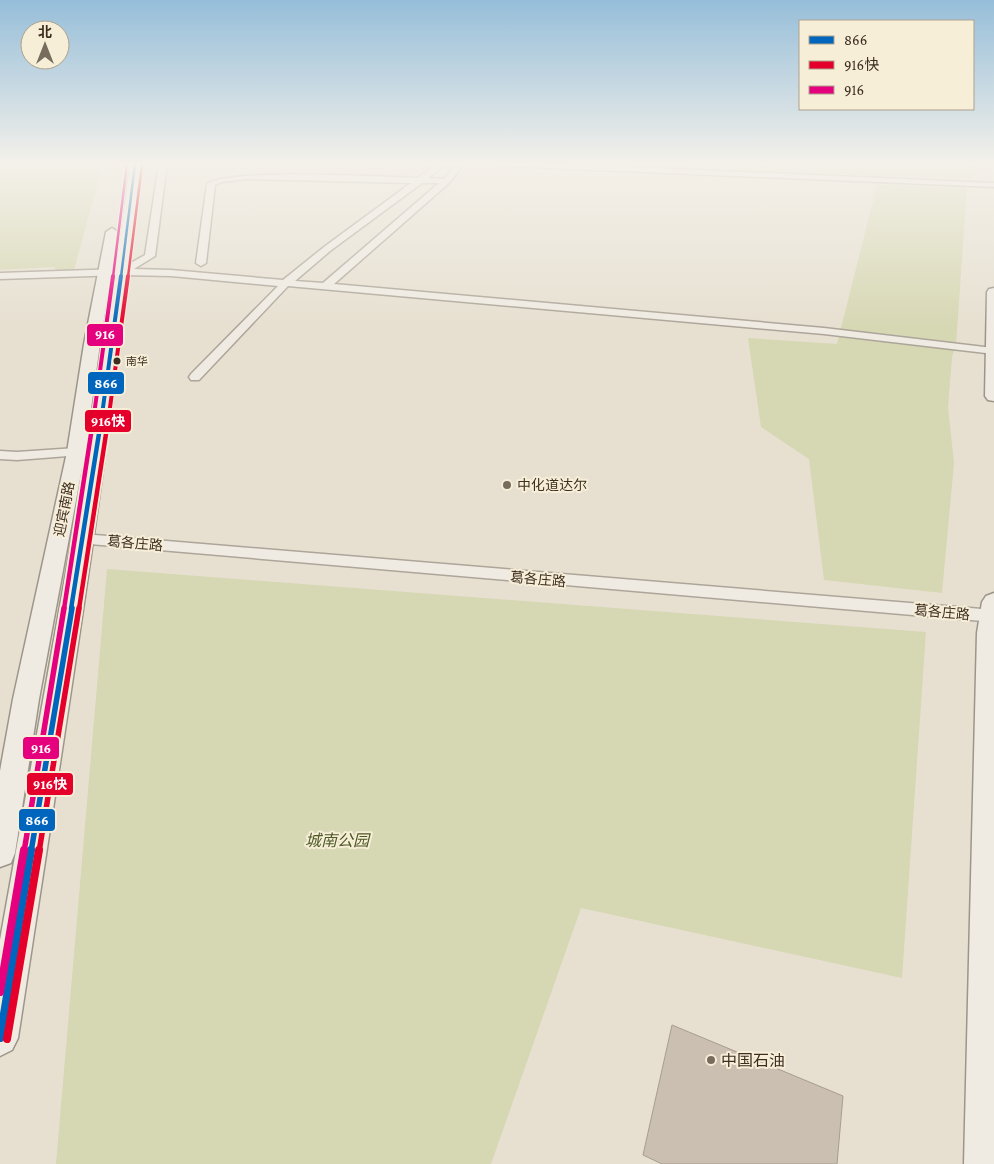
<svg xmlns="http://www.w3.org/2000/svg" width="994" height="1164" font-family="'Crimson Pro','Noto Sans SC',serif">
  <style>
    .green { fill: #d6d7b3 }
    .building { fill: #cbbfb2; stroke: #a89c90 }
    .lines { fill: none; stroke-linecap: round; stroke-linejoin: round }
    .street-casing { stroke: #ada599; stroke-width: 3 }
    .secondary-casing { stroke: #9c958a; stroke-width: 3 }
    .street { fill: #efebe3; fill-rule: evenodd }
    .secondary { fill: #efebe3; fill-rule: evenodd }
    .bus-1-far4-casing { stroke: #f7eed8; stroke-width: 4.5 }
    .bus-1-far3-casing { stroke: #f7eed8; stroke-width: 6 }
    .bus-1-far2-casing { stroke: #f7eed8; stroke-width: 8 }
    .bus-1-far1-casing { stroke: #f7eed8; stroke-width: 9 }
    .bus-1-casing { stroke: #f7eed8; stroke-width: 11 }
    .bus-2-far4-casing { stroke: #f7eed8; stroke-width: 4.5 }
    .bus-2-far3-casing { stroke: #f7eed8; stroke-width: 6 }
    .bus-2-far2-casing { stroke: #f7eed8; stroke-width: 8 }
    .bus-2-far1-casing { stroke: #f7eed8; stroke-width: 9 }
    .bus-2-casing { stroke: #f7eed8; stroke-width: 11 }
    .bus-3-far4-casing { stroke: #f7eed8; stroke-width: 4.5 }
    .bus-3-far3-casing { stroke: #f7eed8; stroke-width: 6 }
    .bus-3-far2-casing { stroke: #f7eed8; stroke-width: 8 }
    .bus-3-far1-casing { stroke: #f7eed8; stroke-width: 9 }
    .bus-3-casing { stroke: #f7eed8; stroke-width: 11 }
    .bus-1-far4 { stroke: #0065bd; stroke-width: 2.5 }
    .bus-1-far3 { stroke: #0065bd; stroke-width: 4 }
    .bus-1-far2 { stroke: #0065bd; stroke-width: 4.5 }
    .bus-1-far1 { stroke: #0065bd; stroke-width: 5.5 }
    .bus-1 { stroke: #0065bd; stroke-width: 8 }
    .bus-2-far4 { stroke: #e4002b; stroke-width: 2.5 }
    .bus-2-far3 { stroke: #e4002b; stroke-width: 4 }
    .bus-2-far2 { stroke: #e4002b; stroke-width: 4.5 }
    .bus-2-far1 { stroke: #e4002b; stroke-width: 5.5 }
    .bus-2 { stroke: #e4002b; stroke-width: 8 }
    .bus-3-far4 { stroke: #e5007d; stroke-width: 2.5 }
    .bus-3-far3 { stroke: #e5007d; stroke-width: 4 }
    .bus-3-far2 { stroke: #e5007d; stroke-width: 4.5 }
    .bus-3-far1 { stroke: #e5007d; stroke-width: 5.5 }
    .bus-3 { stroke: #e5007d; stroke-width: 8 }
    .bus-dot { fill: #3d2e20; stroke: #f7eed8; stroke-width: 2 }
    .poi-dot { fill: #786c5e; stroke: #f7eed8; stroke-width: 2 }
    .labels { text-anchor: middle; stroke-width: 4; stroke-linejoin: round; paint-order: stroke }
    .far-bus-label { font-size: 11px; fill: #3d2e20; stroke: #f7eed8; text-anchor: start }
    .poi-label { font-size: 14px; fill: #3d2e20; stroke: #f7eed8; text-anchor: start }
    .street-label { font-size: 14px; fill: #3d2e20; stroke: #f7eed8 }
    .near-park-label { font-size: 16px; font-style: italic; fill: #4d5a26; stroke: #f7eed8 }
    .near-poi-label { font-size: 16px; fill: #3d2e20; stroke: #f7eed8; text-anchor: start }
    .line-badge { stroke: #f7eed8; stroke-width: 2 }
    .badge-label { font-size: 14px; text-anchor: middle; font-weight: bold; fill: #fff }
  </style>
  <rect width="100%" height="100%" fill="#e7e0d1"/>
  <!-- green -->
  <path class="green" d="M0,164h103l-29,106 -17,1 -3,-4 -54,3z
    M575,164h400l-3,15z
    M877,185l90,3 -11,157 -4,12 -4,50 6,56 -12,130 -118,-13 -15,-121 -48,-32 -13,-89 89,6z
    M107,569l819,63 -24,346 -321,-70 -90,256h-435z"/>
  <!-- building -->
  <path class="building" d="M672,1025l171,71 -6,68h-175l-19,-9z"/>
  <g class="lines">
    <!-- street casing -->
    <g class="street-casing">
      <path id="street" d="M159,164h8l-12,92 -21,13 37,1 112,10 41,-33 87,-64 -164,-4 -25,3 -7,3 -9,78 -5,3 -5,-3 11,-79c19,-16 177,-7 211,-6l19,-14h9l-18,14 16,1 12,-15h8l-15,19 -115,101 490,44 169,20 1,6 -170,-20 -536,-48 -89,94h-8l-2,-3 2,-3 87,-88 -107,-10 -49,-1 -122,4v-6l120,-4 25,-14zM422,183h17l-116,100 -28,-2 35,-30z
        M497,164h62l435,19v4l-493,-21z
        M76,448l7,4 -2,3 -64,5 -17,-1v-8l17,1z
        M83,534l911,76v12l-916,-79 -3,-4 3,-4z"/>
    </g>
    <!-- secondary casing -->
    <g class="secondary-casing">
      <path id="secondary" d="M130,164h10c-30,293 -78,583 -122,874l-6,12 -12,6v-116l72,-401 44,-273z
        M112,228l6,4 -18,112 -15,108 -46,247 -24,154 -4,10 -11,4v-96l13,-72 54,-247 17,-108 22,-112z
        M994,288v113l-6,-1 -3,-4 2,-104 2,-3z
        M994,593v571h-30l13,-531 5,-31 4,-6z"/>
    </g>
    <!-- street -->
    <use href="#street" class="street"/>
    <!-- secondary -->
    <use href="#secondary" class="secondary"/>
    <!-- bus-1-far4 casing -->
    <g class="bus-1-far4-casing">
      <path id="bus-1-far4" d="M121,277l14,-113"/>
    </g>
    <!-- bus-1-far3 casing -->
    <g class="bus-1-far3-casing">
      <path id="bus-1-far3" d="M101,422l20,-146"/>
    </g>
    <!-- bus-1-far2 casing -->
    <g class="bus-1-far2-casing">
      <path id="bus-1-far2" d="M71,609l30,-188"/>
    </g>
    <!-- bus-1-far1 casing -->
    <g class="bus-1-far1-casing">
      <path id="bus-1-far1" d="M31,852l41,-244"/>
    </g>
    <!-- bus-1 casing -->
    <g class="bus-1-casing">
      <path id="bus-1" d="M0,1038l31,-188"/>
    </g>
    <!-- bus-2-far4 casing -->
    <g class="bus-2-far4-casing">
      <path id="bus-2-far4" d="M128,277l14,-112"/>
    </g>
    <!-- bus-2-far3 casing -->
    <g class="bus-2-far3-casing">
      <path id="bus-2-far3" d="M108,422l20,-146"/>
    </g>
    <!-- bus-2-far2 casing -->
    <g class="bus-2-far2-casing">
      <path id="bus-2-far2" d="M79,609l29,-188"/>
    </g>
    <!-- bus-2-far1 casing -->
    <g class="bus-2-far1-casing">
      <path id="bus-2-far1" d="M39,852l40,-244"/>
    </g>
    <!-- bus-2 casing -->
    <g class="bus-2-casing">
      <path id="bus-2" d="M7,1039l32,-189"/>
    </g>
    <!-- bus-3-far4 casing -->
    <g class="bus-3-far4-casing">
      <path id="bus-3-far4" d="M113,277l14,-113"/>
    </g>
    <!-- bus-3-far3 casing -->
    <g class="bus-3-far3-casing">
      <path id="bus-3-far3" d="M93,422l20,-146"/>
    </g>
    <!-- bus-3-far2 casing -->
    <g class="bus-3-far2-casing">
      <path id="bus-3-far2" d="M64,609l29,-188"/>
    </g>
    <!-- bus-3-far1 casing -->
    <g class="bus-3-far1-casing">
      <path id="bus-3-far1" d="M24,852l40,-244"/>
    </g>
    <!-- bus-3 casing -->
    <g class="bus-3-casing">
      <path id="bus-3" d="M0,992l24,-142"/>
    </g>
    <!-- bus-1-far4 -->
    <use href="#bus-1-far4" class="bus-1-far4"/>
    <!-- bus-1-far3 -->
    <use href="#bus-1-far3" class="bus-1-far3"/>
    <!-- bus-1-far2 -->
    <use href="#bus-1-far2" class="bus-1-far2"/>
    <!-- bus-1-far1 -->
    <use href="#bus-1-far1" class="bus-1-far1"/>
    <!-- bus-1 -->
    <use href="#bus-1" class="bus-1"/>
    <!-- bus-2-far4 -->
    <use href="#bus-2-far4" class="bus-2-far4"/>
    <!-- bus-2-far3 -->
    <use href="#bus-2-far3" class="bus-2-far3"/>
    <!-- bus-2-far2 -->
    <use href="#bus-2-far2" class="bus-2-far2"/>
    <!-- bus-2-far1 -->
    <use href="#bus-2-far1" class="bus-2-far1"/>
    <!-- bus-2 -->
    <use href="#bus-2" class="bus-2"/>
    <!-- bus-3-far4 -->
    <use href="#bus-3-far4" class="bus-3-far4"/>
    <!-- bus-3-far3 -->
    <use href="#bus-3-far3" class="bus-3-far3"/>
    <!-- bus-3-far2 -->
    <use href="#bus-3-far2" class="bus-3-far2"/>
    <!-- bus-3-far1 -->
    <use href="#bus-3-far1" class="bus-3-far1"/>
    <!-- bus-3 -->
    <use href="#bus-3" class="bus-3"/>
  </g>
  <!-- sky -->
  <linearGradient id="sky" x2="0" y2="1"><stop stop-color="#96bed9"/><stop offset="0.5" stop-color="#f4f1ea"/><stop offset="1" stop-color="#f4f1ea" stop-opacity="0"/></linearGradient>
  <rect width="994" height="327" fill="url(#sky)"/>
  <!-- markers -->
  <circle class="bus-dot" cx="117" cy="361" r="4.5"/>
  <g class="poi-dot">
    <circle cx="507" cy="485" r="5"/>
    <circle cx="711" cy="1060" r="5"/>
  </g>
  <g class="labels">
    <!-- far-bus labels -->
    <g class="far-bus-label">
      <text x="126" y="365">南华</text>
    </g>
    <!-- poi labels -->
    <g class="poi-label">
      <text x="517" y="490">中化道达尔</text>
    </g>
    <!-- street labels -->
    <g class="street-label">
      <text transform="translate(64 509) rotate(-79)" y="5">迎宾南路</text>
      <text transform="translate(135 543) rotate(5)" y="5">葛各庄路</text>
      <text transform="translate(538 579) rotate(5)" y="5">葛各庄路</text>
      <text transform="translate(942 612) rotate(5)" y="5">葛各庄路</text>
    </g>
    <!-- near-park labels -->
    <g class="near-park-label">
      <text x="337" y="846">城南公园</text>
    </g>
    <!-- near-poi labels -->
    <g class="near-poi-label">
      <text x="721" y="1066">中国石油</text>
    </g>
  </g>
  <g class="line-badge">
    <rect x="86" y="323" width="38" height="24" rx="5" fill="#e5007d"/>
    <rect x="87" y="371" width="38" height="24" rx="5" fill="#0065bd"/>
    <rect x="84" y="409" width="48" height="24" rx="5" fill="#e4002b"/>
    <rect x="22" y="736" width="38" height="24" rx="5" fill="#e5007d"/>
    <rect x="26" y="772" width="48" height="24" rx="5" fill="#e4002b"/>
    <rect x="18" y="808" width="38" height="24" rx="5" fill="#0065bd"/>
  </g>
  <g class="badge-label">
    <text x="105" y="339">916</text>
    <text x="106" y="388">866</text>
    <text x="108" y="426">916快</text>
    <text x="41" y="753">916</text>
    <text x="50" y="789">916快</text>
    <text x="37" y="825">866</text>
  </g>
  <!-- legend -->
  <rect x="799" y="20" width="175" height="90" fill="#f7eed8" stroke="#ada18e"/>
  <rect x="809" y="36" width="25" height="8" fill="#0065bd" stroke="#ada18e"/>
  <text x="844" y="45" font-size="15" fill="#3d2e20">866</text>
  <rect x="809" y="61" width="25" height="8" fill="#e4002b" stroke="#ada18e"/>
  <text x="844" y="70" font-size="15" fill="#3d2e20">916快</text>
  <rect x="809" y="86" width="25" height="8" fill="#e5007d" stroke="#ada18e"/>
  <text x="844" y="95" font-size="15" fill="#3d2e20">916</text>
  <!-- north arrow -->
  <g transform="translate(45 45)"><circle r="24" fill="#f7eed8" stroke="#ada18e"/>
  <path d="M0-4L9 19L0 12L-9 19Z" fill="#786c5e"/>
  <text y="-8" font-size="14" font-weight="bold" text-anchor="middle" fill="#3d2e20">北</text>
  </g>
</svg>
